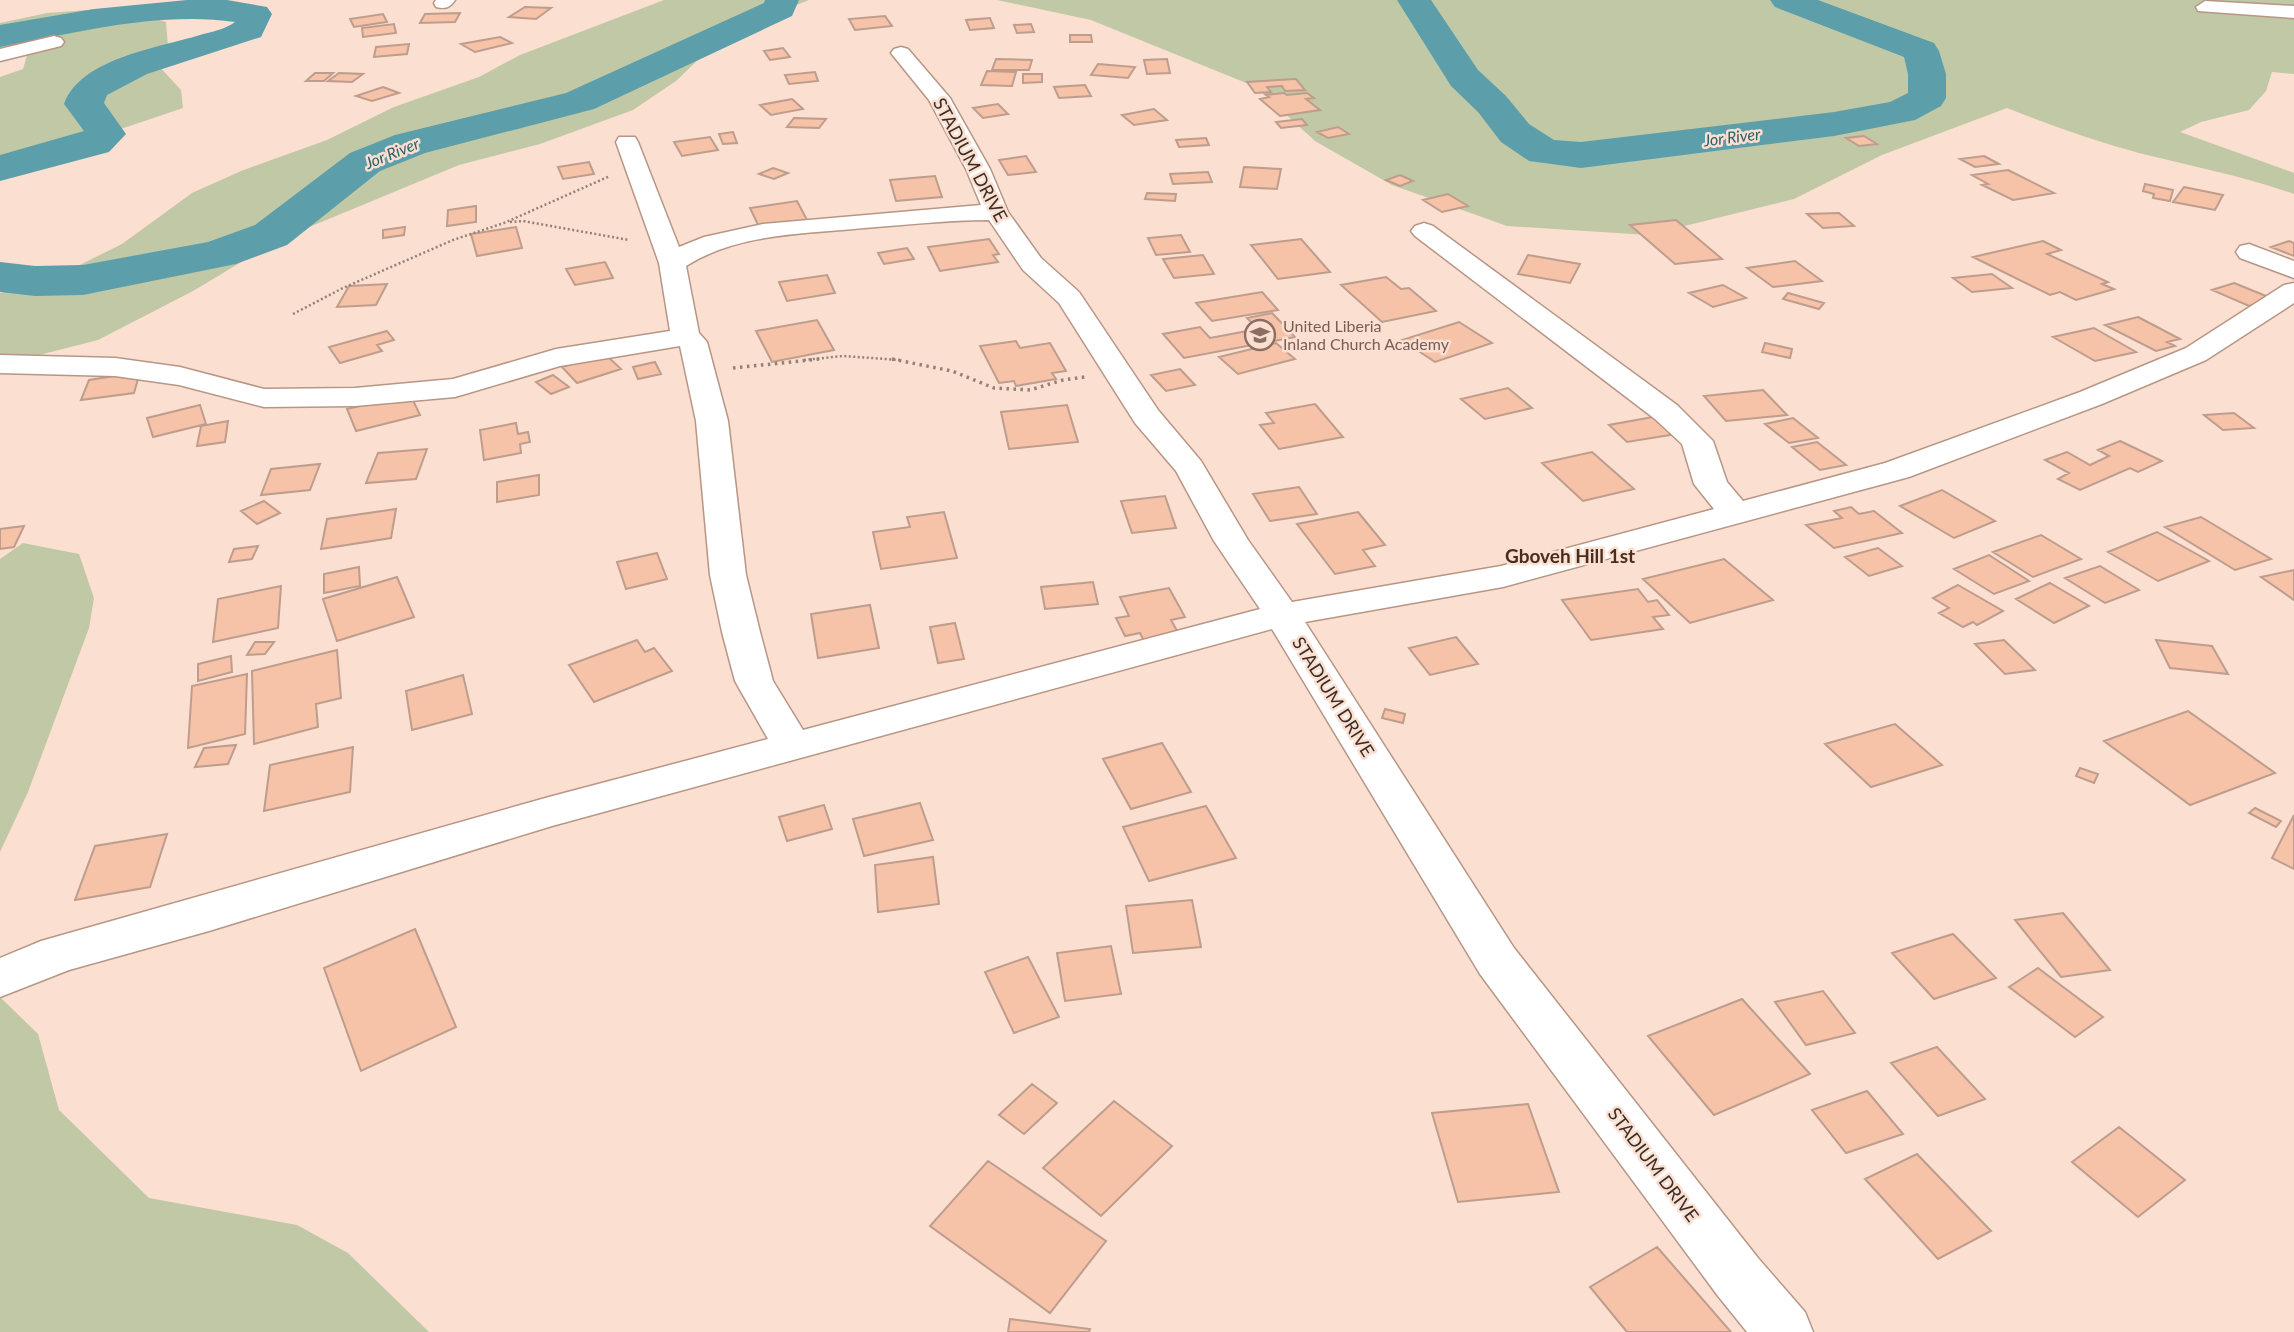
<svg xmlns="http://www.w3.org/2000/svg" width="2294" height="1332" font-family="Lato,sans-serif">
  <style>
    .green { fill: #c1c8a6 }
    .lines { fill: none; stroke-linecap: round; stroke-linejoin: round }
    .river { fill: #5c9faa; fill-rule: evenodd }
    .building { fill: #f6c2a8; stroke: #be9d8d; stroke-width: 2 }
    .minor-casing { stroke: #b79686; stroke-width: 3 }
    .path-far1 { stroke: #948076; stroke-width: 2.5; stroke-dasharray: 2 2.5; stroke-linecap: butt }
    .path { stroke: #948076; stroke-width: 3.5; stroke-dasharray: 2.5 4.5; stroke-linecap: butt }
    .minor { fill: #fff; fill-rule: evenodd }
    .labels { text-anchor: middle; stroke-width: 5; stroke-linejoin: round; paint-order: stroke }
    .far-water-label { font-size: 16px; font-style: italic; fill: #286069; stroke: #fbdfd1 }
    .far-education-label { font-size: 16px; fill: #785e54; stroke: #fbdfd1; text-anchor: start }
    .street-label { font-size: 18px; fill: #392c25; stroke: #fbdfd1 }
    .neighbourhood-label { font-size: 19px; font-weight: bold; fill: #482d1f; stroke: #fbdfd1 }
  </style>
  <rect width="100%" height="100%" fill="#fbdfd1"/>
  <!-- green -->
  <path class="green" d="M664,0h145l-45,18 -62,38 -26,25 -43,29 -93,34 -81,21 -181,75 -85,51 -95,49 -98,25v-72l35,-6 87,-43 70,-51 49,-22 86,-31 67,-33 85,-30 41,-22z
    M997,0h1297v74l-22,-2 -6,19 -17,19 -48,12 -21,10 114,41v21c-51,-18 -103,-28 -155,-41 -45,-12 -89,-28 -132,-45l-125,47 -88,44 -146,36 -141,-9 -115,-41 -77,-44 -59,-54 -165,-67z
    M115,8l51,14 2,24 -12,17 25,27 2,18 -80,27 -96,18 -7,8v-84l23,-8 5,-17 -28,1v-30l47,-10z
    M23,543l56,11 15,44 -5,30 -61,164 -28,60v-293z
    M0,997l38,37 21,76 90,88 148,27 51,28 81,79h-429z"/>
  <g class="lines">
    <!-- river -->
    <path class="river" d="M187,0h40l40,7 5,7 -11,23 -114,37 -40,21 -3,8 22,31 -17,18 -109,29v-26l84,-24 -20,-27c17,-46 94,-56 136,-69 11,-3 26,-6 35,-13 -77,-11 -160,11 -235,25v-22l94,-16z
      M765,0h34l-7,16 -198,93 -169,44 -45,18 -93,74 -51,19 -153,31 -48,1 -35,-4v-30l35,4 48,-1 125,-23 47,-17 95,-72 45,-18 171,-42 198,-90z
      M1397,0h34l47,70 28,26 23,28 25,16 27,2 253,-30 56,-10 18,-9v-19l-4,-17 -129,-50 -5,-7h48l116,43 5,8 7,23v24l-5,8 -26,14 -81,16 -253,32 -52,-7 -28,-19 -23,-30 -27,-26z"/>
  </g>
  <!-- building -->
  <path class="building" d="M525,7l26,1 -15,11 -27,-2z
    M460,13l-5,9 -35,1 5,-9z
    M383,14l4,8 -33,5 -4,-8z
    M885,16l7,10 -37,4 -6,-11z
    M990,18l4,10 -24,2 -4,-10z
    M394,24l2,9 -33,4 -1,-9z
    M1031,24l3,8 -17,1 -3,-8z
    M1070,35h21l1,7h-22z
    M500,37l12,6 -37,9 -14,-8z
    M409,44l-2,10 -33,3 2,-10z
    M783,48l7,9 -20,3 -6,-9z
    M996,59l36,1 -3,10h-37z
    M1167,59l3,14 -23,1 -3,-14z
    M1098,64l37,3 -7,11 -37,-3z
    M987,71l29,1 -4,14 -31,-1z
    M815,72l3,9 -29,3 -4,-9z
    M315,73h18l-9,8h-18z
    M339,73l24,1 -11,8 -24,-1z
    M1023,74h19v8l-19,1z
    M1296,79l9,11 -20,1 -3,-5 -15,1 4,5 -16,1 -8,-11z
    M1085,85l6,11 -32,2 -5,-11z
    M383,87l16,6 -27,8 -16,-5z
    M1284,93l3,2 20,-2 7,5 -8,1 14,11 -40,6 -20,-17 9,-2 -3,-2z
    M792,99l11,10 -32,6 -11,-10z
    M998,104l10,10 -25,4 -10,-10z
    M1154,109l13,11 -33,5 -12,-10z
    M794,118l32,1 -7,9 -32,-1z
    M1302,119l5,6 -26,3 -5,-6z
    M1338,127l11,7 -21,4 -11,-6z
    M733,132l4,11 -14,1 -4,-10z
    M1864,136l13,8 -18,2 -13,-8z
    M710,137l8,13 -36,6 -8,-14z
    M1206,138l3,7 -30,2 -3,-7z
    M1026,156l10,16 -28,3 -9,-15z
    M1984,156l15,8 -24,3 -15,-8z
    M589,162l5,12 -31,5 -5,-12z
    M1244,167l37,2 -4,20 -37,-2z
    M773,168l15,5 -14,6 -15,-5z
    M2008,170l46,23 -41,7 -31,-15 6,-1 -16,-9z
    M1208,172l4,10 -39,2 -3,-10z
    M1400,175l13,6 -13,5 -14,-6z
    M935,176l7,21 -46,4 -6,-21z
    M2145,184l28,6 -3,11 -17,-3 1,-4 -11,-3z
    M2184,187l39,8 -8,15 -42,-8z
    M1147,193l29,1 -1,7 -30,-2z
    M1448,194l20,12 -26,6 -19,-12z
    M797,201l10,19 -48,7 -9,-19z
    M476,206v16l-29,4 1,-16z
    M1839,213l15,13 -31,2 -16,-14z
    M1676,220l46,39 -47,5 -45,-39z
    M405,227l-1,8 -21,3v-8z
    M516,227l6,21 -45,8 -6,-22z
    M1181,235l9,17 -34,3 -8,-17z
    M989,239l10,15 -6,1 5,7 -58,9 -12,-24z
    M1301,239l29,33 -52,7 -27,-34z
    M2043,241l18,9 -14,4 61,28 -6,2 12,5 -38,11 -16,-8 -10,3 -77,-38z
    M2289,241l5,2v13l-23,-9z
    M907,248l7,11 -30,5 -6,-11z
    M1203,255l11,19 -40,4 -11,-19z
    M1528,255l52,9 -10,19 -52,-9z
    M1795,261l27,20 -49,6 -26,-19z
    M605,262l8,16 -38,7 -9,-16z
    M1992,274l20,14 -40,4 -19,-14z
    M827,275l8,18 -48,8 -8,-19z
    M1386,277l15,12 8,-1 27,23 -54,11 -41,-37z
    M2234,283l37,15 -22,8 -37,-16z
    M387,284l-11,21 -39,2 12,-21z
    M1723,285l23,13 -33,9 -24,-14z
    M1262,292l16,18 -66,11 -16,-18z
    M1788,293l36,10 -5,6 -36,-10z
    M1272,313l23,24 -111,21 -21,-24 37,-7 10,11 48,-9 -11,-11z
    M2138,317l42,22 -13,3 8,4 -19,5 -51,-26z
    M817,320l17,30 -62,12 -16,-31z
    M1459,322l33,21 -57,19 -33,-22z
    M2094,328l42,24 -41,9 -42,-24z
    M387,331l7,9 -17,5 5,6 -42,12 -11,-16z
    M1016,341l4,7 30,-5 16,28 -14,2 4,6 -40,7 -2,-5 -15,2 -19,-37z
    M1276,343l19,16 -57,15 -19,-17z
    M1765,343l27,6 -2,9 -28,-6z
    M605,354l16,15 -44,14 -15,-16z
    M655,362l6,12 -23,5 -5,-12z
    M1180,369l15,16 -29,6 -15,-16z
    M140,372l-6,21 -53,7 8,-20z
    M553,375l16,12 -18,7 -15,-12z
    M1508,388l24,20 -47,11 -24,-20z
    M1763,390l24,25 -61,6 -22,-25z
    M410,394l10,21 -64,16 -9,-22z
    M1315,404l28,33 -64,12 -19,-24 14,-2 -8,-10z
    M200,405l6,19 -53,13 -6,-19z
    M1067,405l11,37 -69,7 -8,-37z
    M2234,413l20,15 -31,2 -19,-15z
    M1658,416l18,18 -49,8 -18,-17z
    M1793,418l25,20 -29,5 -24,-19z
    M228,421l-3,21 -28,4 4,-20z
    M516,423l2,11 10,-2 2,10 -10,2 1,9 -37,7 -4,-30z
    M2120,441l42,20 -24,11 -8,-4 -50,22 -22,-11 11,-6 -24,-13 22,-8 23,13 19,-9 -11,-6z
    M1817,442l29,23 -26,5 -28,-23z
    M427,449l-11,30 -50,4 12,-30z
    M1592,452l42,37 -51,12 -41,-38z
    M320,464l-10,26 -49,5 10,-26z
    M539,475v20l-42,7v-20z
    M1299,487l18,27 -47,7 -17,-27z
    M1942,490l53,31 -41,17 -54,-32z
    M1165,496l11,32 -44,5 -11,-32z
    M264,501l16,12 -23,11 -16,-13z
    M1851,507l8,7 15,-3 28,22 -68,15 -28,-23 36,-7 -8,-7z
    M396,509l-5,29 -70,11 6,-30z
    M944,512l13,46 -76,11 -8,-37 37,-5 -3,-10z
    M1358,512l27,33 -22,5 12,16 -40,8 -38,-50z
    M2201,517l70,42 -36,11 -70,-43z
    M24,526l-10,21 -14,2v-20z
    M2157,532l52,29 -51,20 -50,-29z
    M2041,535l40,24 -48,18 -40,-25z
    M258,546l-6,13 -23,3 5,-13z
    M1878,548l24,18 -33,10 -24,-19z
    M657,553l10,26 -41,10 -9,-27z
    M1989,555l40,26 -35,13 -40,-25z
    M1724,559l49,41 -83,23 -47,-44z
    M2100,566l39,24 -34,13 -40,-25z
    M359,567l1,19 -36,7v-19z
    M2294,570v30l-33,-23z
    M397,577l17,40 -77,24 -14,-42z
    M1093,582l5,22 -53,5 -4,-22z
    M2050,583l39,23 -35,17 -38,-24z
    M1958,585l45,26 -26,14 -4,-3 -10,5 -24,-14 10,-5 -16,-10z
    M281,586l-3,42 -65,14 5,-43z
    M1169,588l16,29 -14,3 9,16 -35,7 -5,-10 -15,3 -9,-18 13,-2 -9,-19z
    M1638,589l10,13 9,-2 12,15 -16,2 10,12 -72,11 -29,-40z
    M870,605l9,43 -61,10 -7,-44z
    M955,623l9,36 -26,4 -8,-36z
    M1456,637l22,27 -48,11 -21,-27z
    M637,640l8,12 9,-4 18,23 -78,31 -25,-37z
    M2004,640l31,30 -30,4 -30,-30z
    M2156,640l56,6 16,28 -58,-6z
    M255,642h19l-9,12 -18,1z
    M337,650l4,48 -25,6 2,23 -64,17 -2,-73z
    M231,656l1,16 -34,9v-17z
    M247,674l-2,60 -57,14 4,-62z
    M463,675l9,39 -60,16 -6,-39z
    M1385,709l20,5 -2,9 -21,-5z
    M2188,711l87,62 -85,32 -86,-64z
    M1895,724l47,41 -71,22 -46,-43z
    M1162,743l29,49 -60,17 -28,-50z
    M236,745l-8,19 -33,3 9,-19z
    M353,747l-3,45 -86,19 6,-46z
    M2080,768l18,6 -4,9 -18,-7z
    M920,803l13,37 -69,16 -11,-37z
    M824,805l8,24 -45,12 -8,-24z
    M1206,806l30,52 -87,23 -26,-54z
    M2255,808l26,13 -5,6 -27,-14z
    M2294,815v54l-22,-11z
    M167,834l-17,53 -75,13 20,-54z
    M933,857l6,47 -61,8 -3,-47z
    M1192,900l9,47 -68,6 -7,-47z
    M2063,913l47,57 -49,7 -46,-57z
    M415,929l41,98 -95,44 -37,-103z
    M1953,934l43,44 -62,21 -42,-46z
    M1111,946l10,48 -56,7 -8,-48z
    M1028,957l31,60 -45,16 -29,-61z
    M2038,968l65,49 -28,20 -66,-50z
    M1823,991l32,42 -49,12 -31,-43z
    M1742,999l68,75 -96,41 -66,-79z
    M1937,1047l48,52 -47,17 -47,-53z
    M1032,1084l25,19 -33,31 -25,-19z
    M1867,1091l36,43 -57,19 -34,-43z
    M1114,1101l58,45 -71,70 -58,-48z
    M1528,1104l31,88 -101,10 -26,-89z
    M2119,1127l66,53 -47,37 -66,-55z
    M1917,1154l74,77 -53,28 -73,-80z
    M988,1161l118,80 -56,72 -120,-87z
    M1657,1247l74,85h-104l-37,-45z
    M1010,1319l80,10 -1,3h-81z"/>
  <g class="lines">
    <!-- minor casing -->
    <g class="minor-casing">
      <path id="minor" d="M436,0h19c-5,8 -10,9 -19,7l-2,-4z
        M2205,1l89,5v12l-96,-7 -2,-4z
        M54,36l7,2 3,4 -3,4 -61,15v-12z
        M901,47l7,2 42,49 40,71 18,43 33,46 38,34 79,118 43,51 47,79 44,62 209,-36 213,-57 -20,-25 -12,-40 -27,-25 -240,-183 -4,-5 4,-5 9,-3 9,3 244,179 36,36 14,41 16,19 142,-38 195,-71 106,-44 98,-63 10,-2v20l-88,57 -104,44 -193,73 -406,110 -198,35 209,326 244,310 47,54 8,20h-66l-29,-36 -238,-322 -208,-345 -720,197 -343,105 -140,39 -69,27v-39l41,-17 508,-144 219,-58 -33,-58 -13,-49 -12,-57 -14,-154 -16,-75 -120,20 -105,31 -100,9 -91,1 -85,-22 -64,-9 -115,-3v-18l115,3 65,9 84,22 91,-1 98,-9 103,-30 114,-18 -11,-68 -43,-121 3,-5h16l3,5 41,105 25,-10 59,-13 218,-19 -15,-36 -37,-69 -38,-47 3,-4zM989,220l34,50 36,33 76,120 41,48 38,70 46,68 -457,121 -30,-49 -13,-49 -14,-57 -18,-154 -21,-79 -8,-9 -13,-67c52,-33 118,-32 178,-38 42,-3 83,-8 125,-8z
        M2249,244l45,17v17l-54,-20 -4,-6 4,-6z"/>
    </g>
    <!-- path-far1 -->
    <path class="path-far1" d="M510,222l13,-1 106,19
      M293,314l50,-26 110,-48 51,-17 106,-47
      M804,360l39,-4 57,4"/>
    <!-- path -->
    <path class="path" d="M892,359l60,12 42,17 36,2 33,-10 22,-3
      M733,368l87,-9"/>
    <!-- minor -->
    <use href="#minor" class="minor"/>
  </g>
  <!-- icons -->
  <defs>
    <g id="school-ring" transform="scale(1.575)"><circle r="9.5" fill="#fbdfd1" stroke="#8d6e63" stroke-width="1.5"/><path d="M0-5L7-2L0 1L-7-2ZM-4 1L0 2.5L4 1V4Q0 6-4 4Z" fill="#8d6e63"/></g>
  </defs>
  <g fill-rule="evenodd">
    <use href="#school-ring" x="1260" y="335"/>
  </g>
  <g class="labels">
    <!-- far-water labels -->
    <g class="far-water-label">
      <text transform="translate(1732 137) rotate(-7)" y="6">Jor River</text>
      <text transform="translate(392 153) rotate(-22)" y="6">Jor River</text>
    </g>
    <!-- far-education labels -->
    <g class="far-education-label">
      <text x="1283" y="332">United Liberia<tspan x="1283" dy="18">Inland Church Academy</tspan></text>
    </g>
    <!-- street labels -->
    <g class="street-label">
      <text transform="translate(970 160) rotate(62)" y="6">STADIUM DRIVE</text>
      <text transform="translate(1333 697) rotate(58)" y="6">STADIUM DRIVE</text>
      <text transform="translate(1653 1165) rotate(53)" y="6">STADIUM DRIVE</text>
    </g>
    <!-- neighbourhood labels -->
    <g class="neighbourhood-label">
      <text x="1570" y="563">Gboveh Hill 1st</text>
    </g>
  </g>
</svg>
